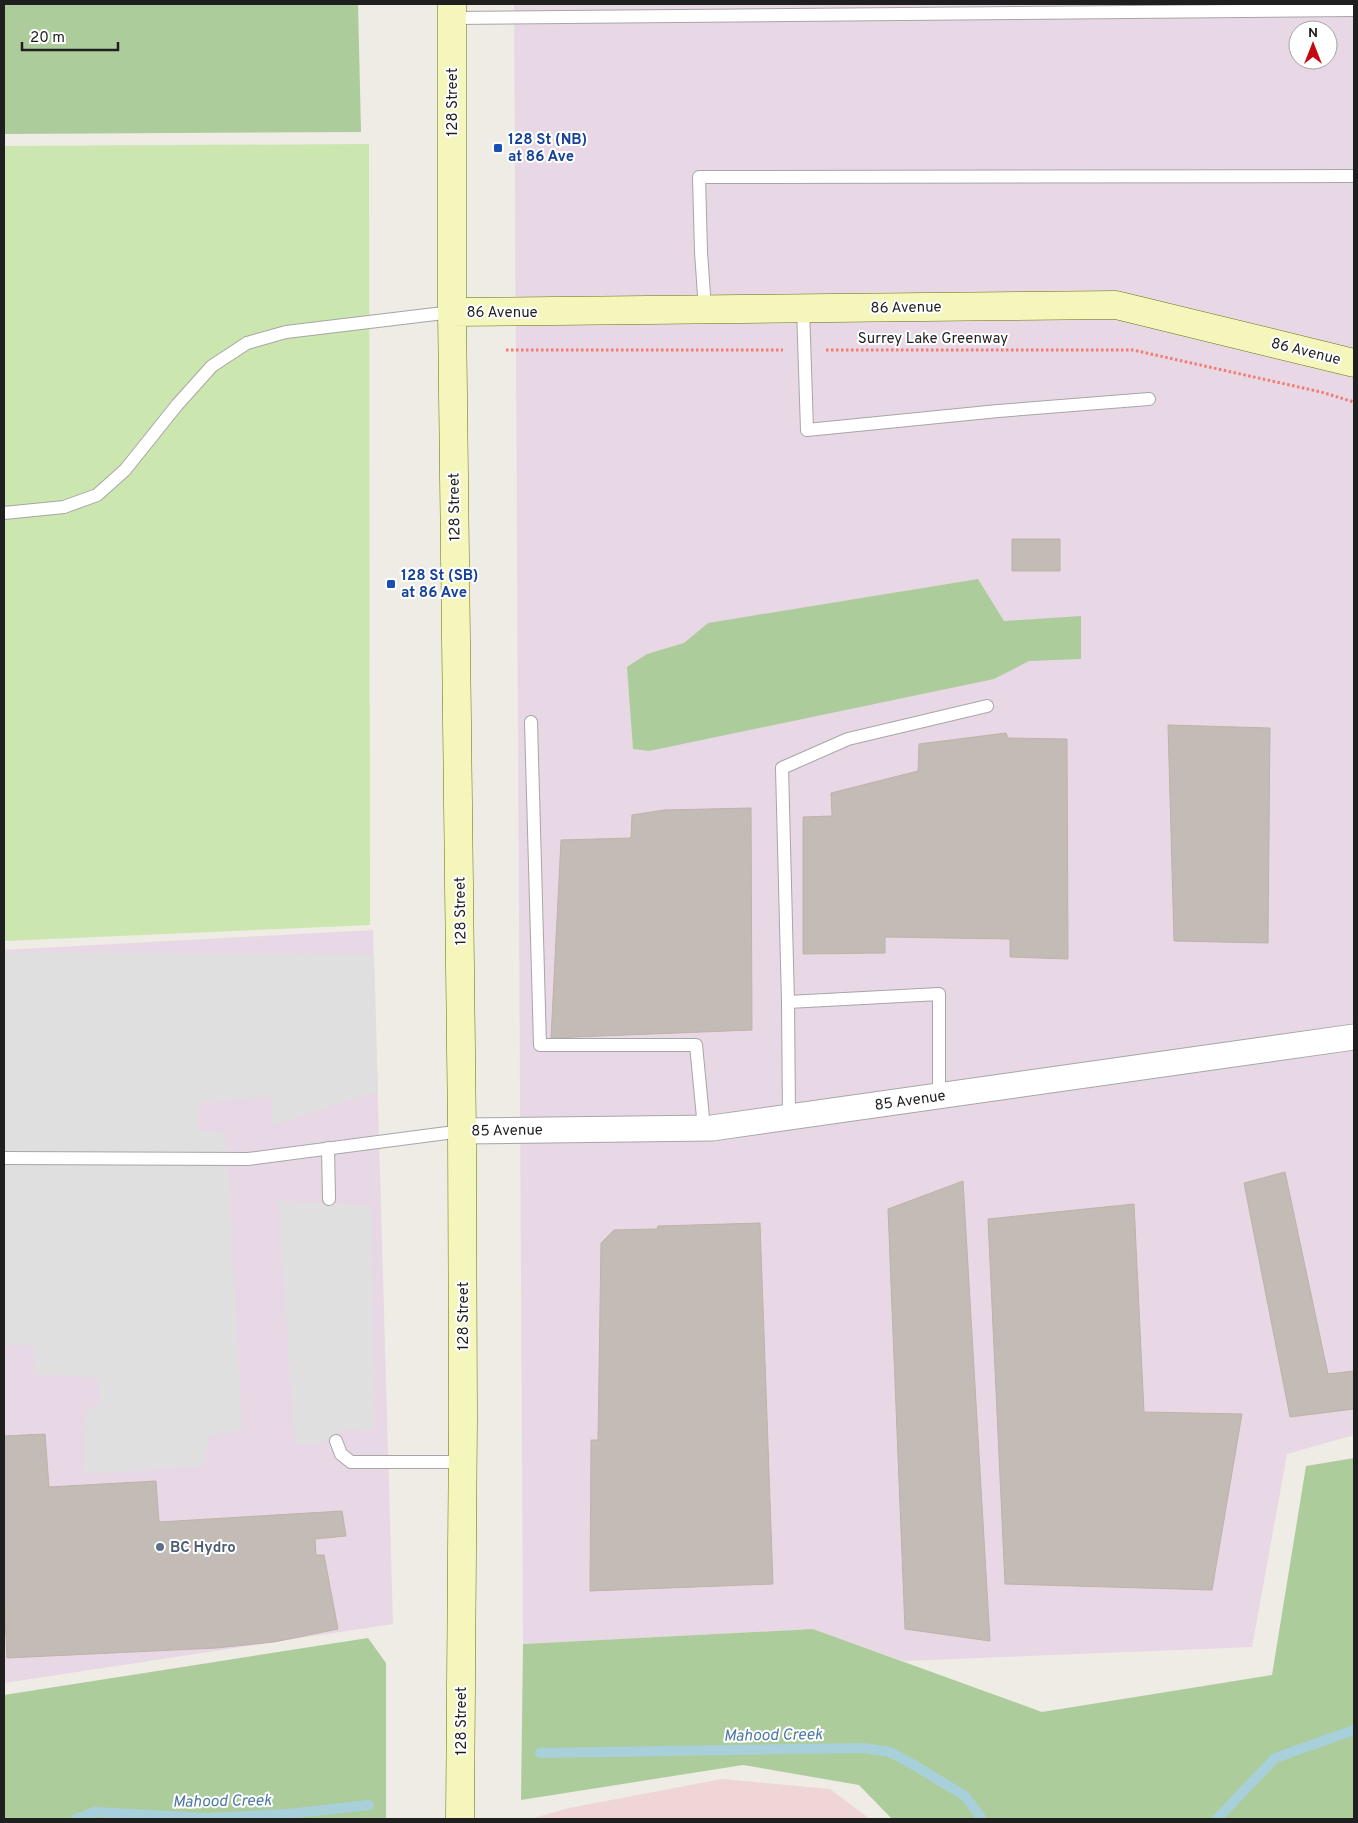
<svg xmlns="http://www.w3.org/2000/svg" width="1358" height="1823" font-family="Overpass,sans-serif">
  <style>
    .commercial { fill: #efd6d5 }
    .industrial { fill: #e8d8e5; fill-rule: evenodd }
    .grass { fill: #cbe6ae }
    .forest { fill: #accc9c }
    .parking { fill: #dfdfdf }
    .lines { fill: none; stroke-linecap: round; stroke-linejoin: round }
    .stream { stroke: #a8d0da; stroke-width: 10 }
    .building { fill: #c3bbb5; stroke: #c0b2a8 }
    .lane-casing { stroke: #a6a6a6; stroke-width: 14 }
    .street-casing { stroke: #a6a6a6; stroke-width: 27 }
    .secondary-casing { stroke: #69710b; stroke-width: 29 }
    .path { stroke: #f37c73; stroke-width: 3; stroke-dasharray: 2.5 2.5; stroke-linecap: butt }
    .lane { stroke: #fff; stroke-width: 12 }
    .street { stroke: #fff; stroke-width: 25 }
    .secondary { stroke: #f5f6bc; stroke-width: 28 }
    .transit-dot { fill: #1a4fb4; stroke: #fff; stroke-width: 2 }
    .service-dot { fill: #5c6f8a; stroke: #fff; stroke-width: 2 }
    .labels { text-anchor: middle; stroke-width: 4; stroke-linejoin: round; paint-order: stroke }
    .street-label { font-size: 15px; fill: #1f1f1f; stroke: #fff }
    .transit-label { font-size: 15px; font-weight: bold; fill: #164399; stroke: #fff; text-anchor: start }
    .service-label { font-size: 15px; font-weight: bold; fill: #4e5e75; stroke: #fff; text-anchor: start }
    .water-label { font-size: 16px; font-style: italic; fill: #4d7aa2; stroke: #fff }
  </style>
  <rect width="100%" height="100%" fill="#efebe5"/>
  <!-- commercial -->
  <path class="commercial" d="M722,1779l108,10 40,30h-340l39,-11z"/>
  <!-- industrial -->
  <path class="industrial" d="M514,4h840v1431l-67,19 -35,193 -349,14 -90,-32 -290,15zM1298,30h30v30h-30z
    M373,930l20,694 -389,59v-733z"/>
  <!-- grass -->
  <path class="grass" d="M369,144l1,781 -366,16v-795z"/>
  <!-- forest -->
  <path class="forest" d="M4,4h354l3,128 -357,2z
    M978,579l26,42 77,-5v43l-52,2 -35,18 -345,72 -16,-2 -6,-82 20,-13 37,-11 24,-20z
    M1354,1458v361h-462l-33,-34 -116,-20 -222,35 2,-156 290,-15 229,83 230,-37 34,-209z
    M368,1638l18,25v156h-382v-124z"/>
  <!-- parking -->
  <path class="parking" d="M4,952l370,3 4,136 -105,34v-29l-74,7 -1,27 27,3 4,49 13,247 -34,7 -3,30 -121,8 2,-64 14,-6 -2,-27 -63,-3 -1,-29h-30z
    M278,1202l93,3 3,225 -30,-1 -24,15h-25z"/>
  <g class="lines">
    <!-- stream -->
    <path class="stream" d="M540,1753l324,-5 26,4 24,13 51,31 17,23
      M76,1819l19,-7 111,6 81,-4 82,-9
      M1217,1819l58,-61 79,-28"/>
  </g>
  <!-- building -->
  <path class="building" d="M1012,539h48v32h-48z
    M1168,725l102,3 -2,215 -94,-2z
    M1006,733l2,5 59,1 1,220 -58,-2v-18l-125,-2v16l-82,1v-137l29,-1 -1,-23 87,-22 1,-27z
    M751,808l1,222 -201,8 10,-198 70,-2 1,-23 32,-5z
    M1285,1172l43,202 26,-3v38l-64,8 -46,-234z
    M963,1181l27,460 -85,-12 -17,-420z
    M1134,1204l10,208 98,2 -30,176 -207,-6 -17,-365z
    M760,1223l13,361 -183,7 1,-151h7l3,-197 13,-13 43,-1 1,-3z
    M45,1434l4,53 107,-6 3,41 183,-11 4,25 -31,3 1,16h8l14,74 -64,13 -58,6 -209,10 -3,-59v-163z"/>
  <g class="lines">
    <!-- lane casing -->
    <g class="lane-casing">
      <path id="lane" d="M452,18l902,-8
        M803,308l4,122 191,-19 151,-12
        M705,309l-4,-57 -2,-75 655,-1
        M4,513l60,-6 33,-12 28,-25 52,-65 35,-39 35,-23 39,-11 166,-20
        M531,722l9,323h156l8,83
        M788,1002l-6,-234 66,-29 139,-33
        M789,1117l-1,-115 151,-8v102
        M328,1148l1,51
        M4,1158l244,1 214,-28
        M336,1441l5,13 10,8h112"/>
    </g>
    <!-- street casing -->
    <g class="street-casing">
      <path id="street" d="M462,1131l250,-3 642,-91"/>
    </g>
    <!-- secondary casing -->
    <g class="secondary-casing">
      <path id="secondary" d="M452,4v308l10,819 1,288 -3,400
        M452,312l664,-7 238,58"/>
    </g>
    <!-- path -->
    <path class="path" d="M506,350h277
      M826,350h307l188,42 33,10"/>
    <!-- lane -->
    <use href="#lane" class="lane"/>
    <!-- street -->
    <use href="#street" class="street"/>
    <!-- secondary -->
    <use href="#secondary" class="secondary"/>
  </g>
  <!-- markers -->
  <g class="transit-dot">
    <rect x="493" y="143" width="10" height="10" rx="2.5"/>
    <rect x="386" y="579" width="10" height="10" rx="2.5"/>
  </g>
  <circle class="service-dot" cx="160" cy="1547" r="5"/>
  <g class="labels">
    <!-- street labels -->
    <g class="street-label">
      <text transform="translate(452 102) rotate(-90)" y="5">128 Street</text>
      <text transform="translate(906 307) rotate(-1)" y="5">86 Avenue</text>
      <text x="502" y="317">86 Avenue</text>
      <text x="933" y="343">Surrey Lake Greenway</text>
      <text transform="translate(1306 351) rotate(14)" y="5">86 Avenue</text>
      <text transform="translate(454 507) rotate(-91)" y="5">128 Street</text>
      <text transform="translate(460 911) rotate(-91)" y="5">128 Street</text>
      <text transform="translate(910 1100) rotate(-8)" y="5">85 Avenue</text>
      <text transform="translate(507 1130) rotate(-1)" y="5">85 Avenue</text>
      <text transform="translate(463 1316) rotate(-90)" y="5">128 Street</text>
      <text transform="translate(461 1721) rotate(-90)" y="5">128 Street</text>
    </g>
    <!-- transit labels -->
    <g class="transit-label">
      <text x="508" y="144">128 St (NB)<tspan x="508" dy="17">at 86 Ave</tspan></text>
      <text x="401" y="580">128 St (SB)<tspan x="401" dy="17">at 86 Ave</tspan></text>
    </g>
    <!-- service labels -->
    <g class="service-label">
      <text x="170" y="1552">BC Hydro</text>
    </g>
    <!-- water labels -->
    <g class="water-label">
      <text transform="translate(773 1734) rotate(-1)" y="6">Mahood Creek</text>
      <text transform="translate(222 1800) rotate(-1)" y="6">Mahood Creek</text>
    </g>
  </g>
  <!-- border -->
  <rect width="1358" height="1823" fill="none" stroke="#1f1f1f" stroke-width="10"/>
  <!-- north arrow -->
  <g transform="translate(1313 45)"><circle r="24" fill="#ffffff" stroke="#a5a5a5"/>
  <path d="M0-4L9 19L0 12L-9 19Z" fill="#c30a10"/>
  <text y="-8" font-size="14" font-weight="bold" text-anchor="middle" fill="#1f1f1f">N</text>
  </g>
  <!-- scale -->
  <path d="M22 42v8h96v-8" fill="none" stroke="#1f1f1f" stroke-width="2.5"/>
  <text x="30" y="42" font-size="15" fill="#1f1f1f" stroke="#ffffff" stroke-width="4" paint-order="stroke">20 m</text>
</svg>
